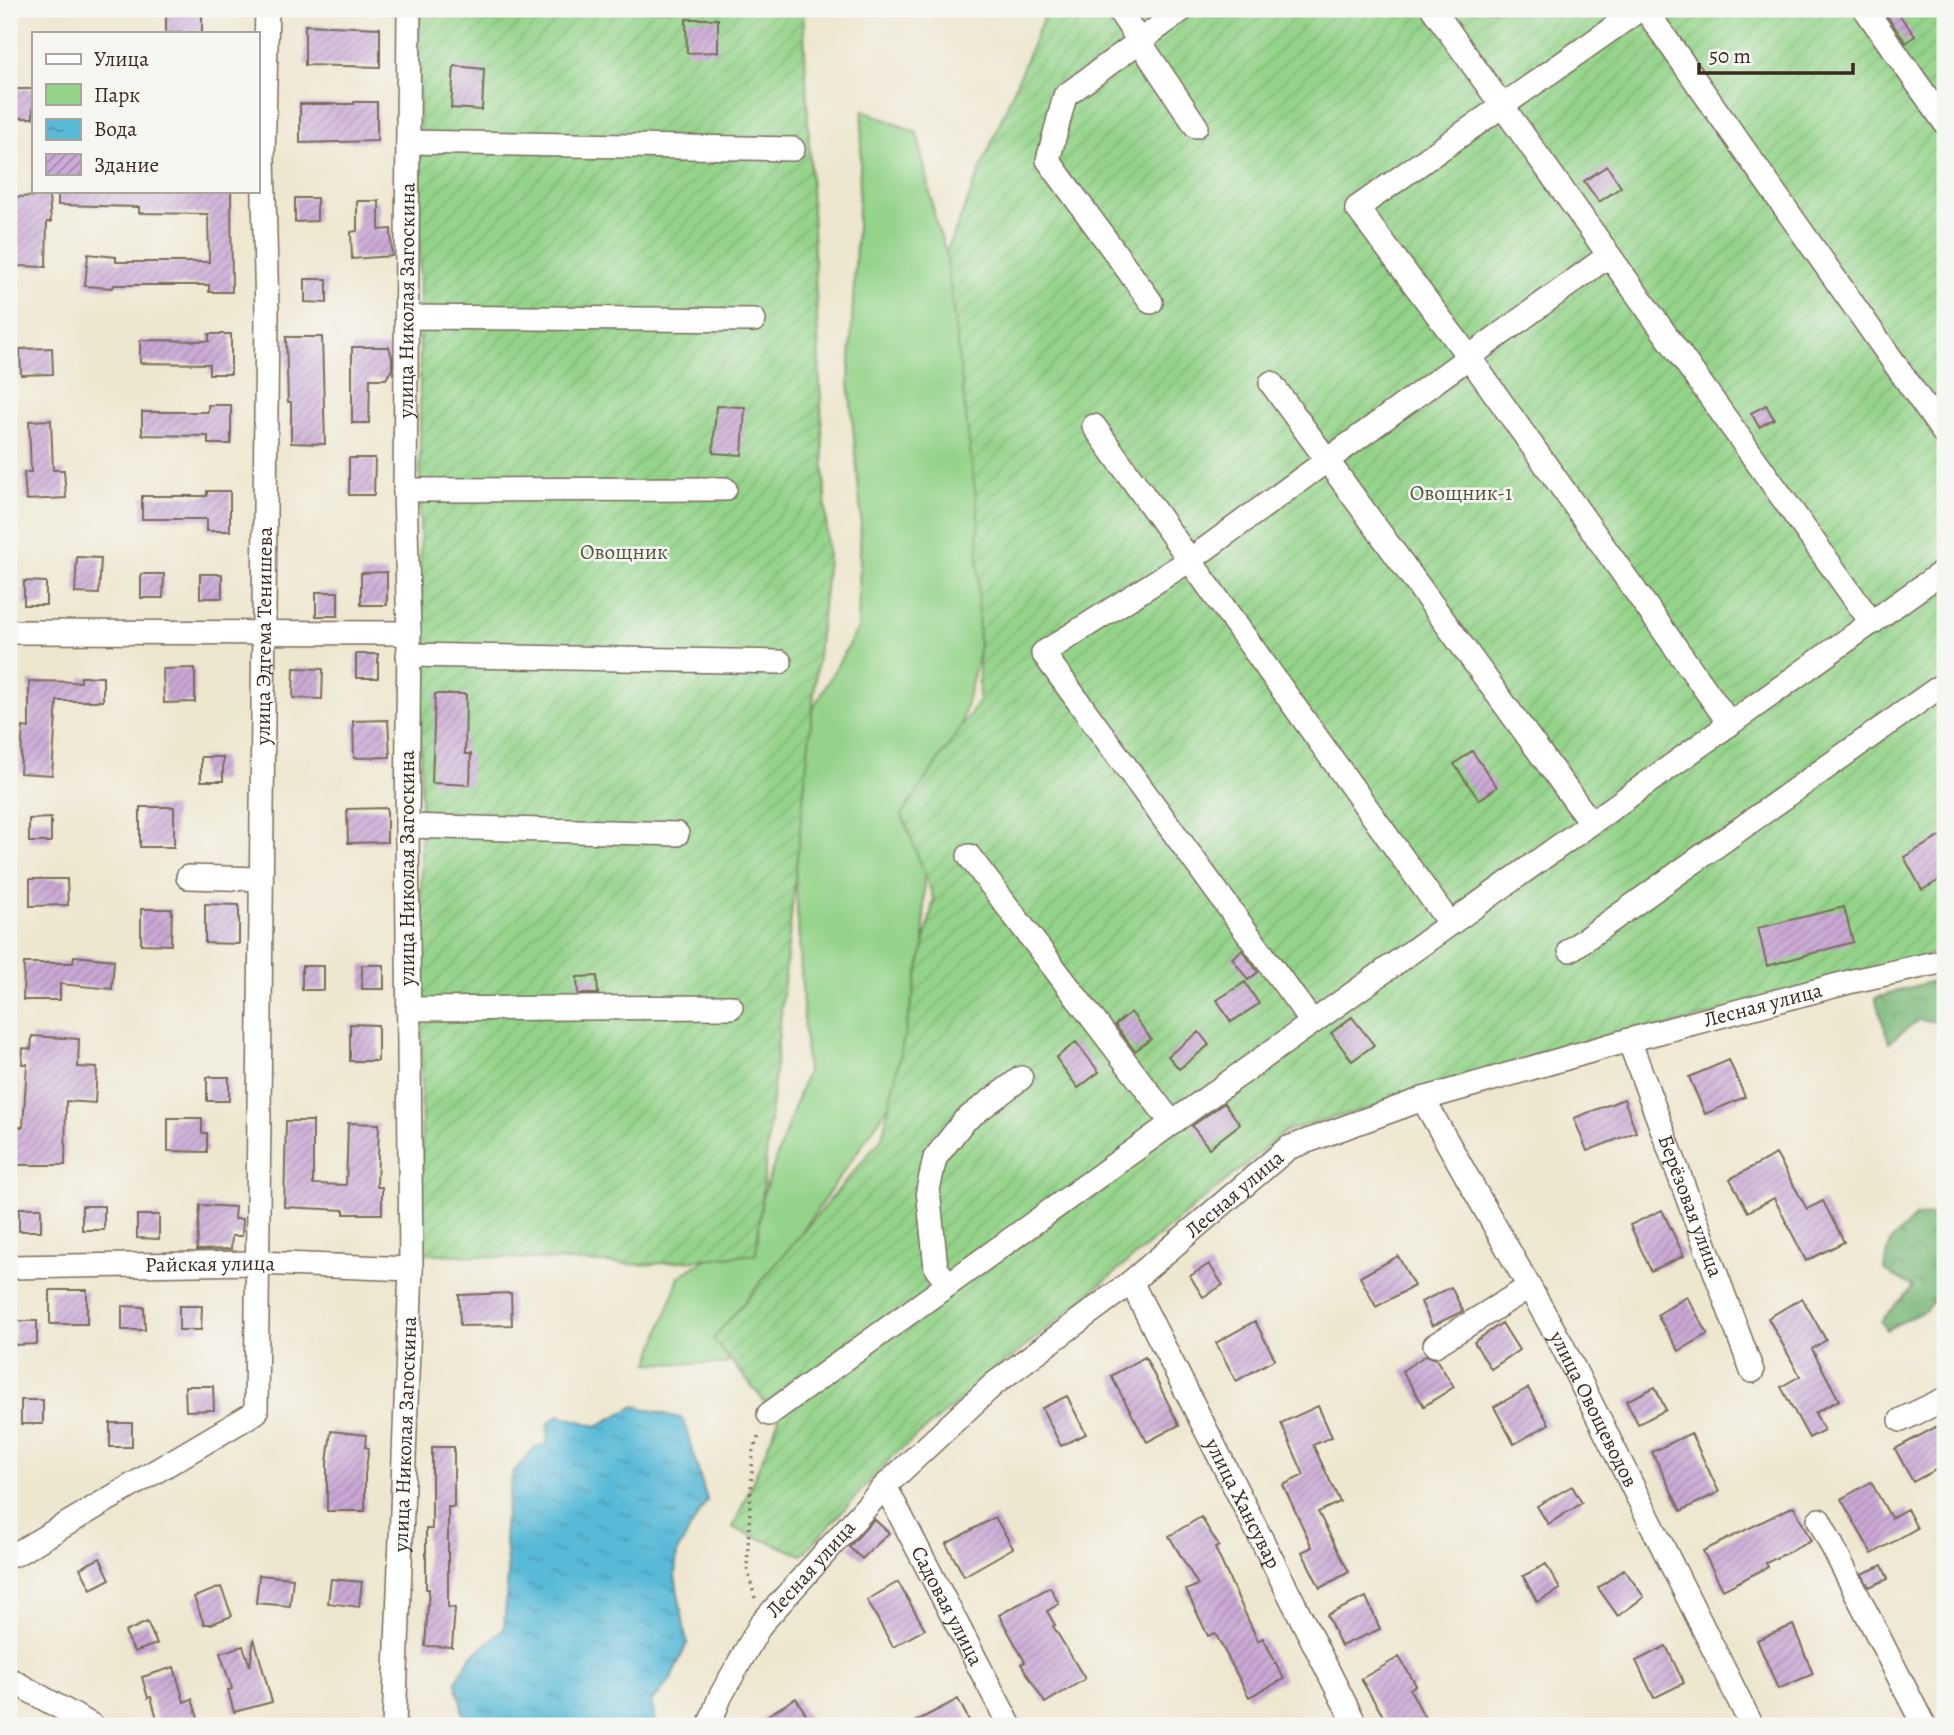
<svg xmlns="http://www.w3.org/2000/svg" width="1954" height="1735" font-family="Alegreya,serif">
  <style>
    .green { fill: #94d48a; stroke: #687f54; stroke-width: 2 }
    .forest { fill: url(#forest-crowns); stroke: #59704a; stroke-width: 2 }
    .garden { fill: url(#garden-furrows); stroke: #687f54; stroke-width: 2 }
    .water { fill: url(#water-ripples); stroke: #4a727a; stroke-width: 2 }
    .building { fill: url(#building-hatch) }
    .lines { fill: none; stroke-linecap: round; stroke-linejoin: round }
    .minor-casing { stroke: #7a6c5c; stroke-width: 26 }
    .path { stroke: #7a6c5c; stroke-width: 3.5; stroke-dasharray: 2 5; stroke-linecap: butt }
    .minor { stroke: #fff; stroke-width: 23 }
    .labels { text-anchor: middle; stroke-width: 5; stroke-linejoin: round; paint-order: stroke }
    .street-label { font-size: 21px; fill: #3b2a1e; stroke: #f6f6f2 }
    .park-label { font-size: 21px; fill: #515439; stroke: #f6f6f2 }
  </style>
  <defs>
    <pattern id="forest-crowns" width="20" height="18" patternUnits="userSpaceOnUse" patternTransform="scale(1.75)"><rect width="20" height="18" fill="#77b676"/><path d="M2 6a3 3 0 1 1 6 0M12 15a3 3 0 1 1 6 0" fill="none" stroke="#639460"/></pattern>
    <pattern id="garden-furrows" width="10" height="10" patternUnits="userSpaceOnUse" patternTransform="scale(1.75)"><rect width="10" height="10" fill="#94d48a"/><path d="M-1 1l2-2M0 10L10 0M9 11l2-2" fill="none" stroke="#80b677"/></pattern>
    <pattern id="water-ripples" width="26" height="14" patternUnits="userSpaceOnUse" patternTransform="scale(1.75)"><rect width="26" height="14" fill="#58bad7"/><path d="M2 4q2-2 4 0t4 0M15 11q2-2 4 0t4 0" fill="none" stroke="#4a97ae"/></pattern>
    <pattern id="building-hatch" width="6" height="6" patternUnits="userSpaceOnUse" patternTransform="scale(1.75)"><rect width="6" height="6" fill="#caa9d5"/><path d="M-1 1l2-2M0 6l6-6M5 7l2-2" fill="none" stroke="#a58aac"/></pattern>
  </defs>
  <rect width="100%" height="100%" fill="#f6f6f2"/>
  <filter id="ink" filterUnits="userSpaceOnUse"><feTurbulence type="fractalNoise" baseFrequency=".0143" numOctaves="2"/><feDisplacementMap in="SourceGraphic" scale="14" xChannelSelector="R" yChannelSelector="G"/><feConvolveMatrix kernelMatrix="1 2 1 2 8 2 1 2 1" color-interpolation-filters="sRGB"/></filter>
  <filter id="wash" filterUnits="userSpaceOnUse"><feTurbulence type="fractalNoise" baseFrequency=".00686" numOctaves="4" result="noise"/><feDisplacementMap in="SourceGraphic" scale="28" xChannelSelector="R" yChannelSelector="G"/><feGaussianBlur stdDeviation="1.57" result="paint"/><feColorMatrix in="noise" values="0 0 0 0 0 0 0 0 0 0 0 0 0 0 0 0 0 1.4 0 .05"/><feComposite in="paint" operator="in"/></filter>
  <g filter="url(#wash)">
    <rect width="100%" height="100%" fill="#eee7cf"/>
    <!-- green -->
    <path class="green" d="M863,110l54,23 19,89 29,89 35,255 -76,313v176l-145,210 -25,69 -28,30 -77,-1 30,-86 72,-48 56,-158 -13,-214 15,-141 49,-88 3,-113 -12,-134z"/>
    <!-- forest -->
    <path class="forest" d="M1945,977v45l-27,-2 -29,22 -14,-44z
      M1931,1215l14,19v52l-19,24 -40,20 -5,-9 32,-34 -29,-17 6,-28 26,-26z"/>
    <!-- garden -->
    <path class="garden" d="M419,9h384l25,550 -72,695 -114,11 -220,-12z
      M1047,9h898v942l-659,180 -393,325 -91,99 -69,-27 46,-109 -66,-80 169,-201 52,-239 -32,-85 77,-113 -1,-185 -32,-263z"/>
    <!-- water -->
    <path class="water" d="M635,1406l48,13 24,81 -30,52 -2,24 12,67 -16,36 -20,24 5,16 -4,7h-186l-10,-45 14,-23 34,-29 4,-55 -4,-47 9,-54 21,-25 13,-4 1,-20 11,-9 38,11z"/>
    <g id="blocks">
      <!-- building -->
      <path class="building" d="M1891,9h4l20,27 -9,7 -21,-30z
        M166,15h36v18h-36z
        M686,19h32v33l-31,1z
        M305,25l75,3v39l-75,-2z
        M454,66l30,3 -2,41 -31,-2z
        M15,89h18v29h-19z
        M354,102h23v39l-77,2v-39h54z
        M1607,166l14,21 -22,15 -15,-21z
        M58,191h173l1,101h-23v-7h-95l-1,3 -28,-2 3,-32 28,3v5h93l-1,-48 -69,-1v-6l-81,-2z
        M49,196l2,26h-4l-1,45 -30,-1 1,-42h-2l-2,-27z
        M295,198h22v23l-22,1z
        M357,201h22v29l12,-1 1,27 -40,3 -1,-27 6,-1z
        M305,279h22v24l-22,-1z
        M209,334h22v40h-22v-10l-69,-1v-23l69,1z
        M286,337h36l3,107 -34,-1v-41h-3z
        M352,347h37l3,10v12l-6,10h-16l-1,44h-17z
        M52,348l1,26 -32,1 -1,-26z
        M208,405h23v39h-23v-8l-66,-1v-23h66z
        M1766,405l8,14 -15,8 -8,-14z
        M716,406l29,1 -3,48 -29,-2z
        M51,420l2,50h11l2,28 -40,2 -2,-28h7l-2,-51z
        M349,458h26l-1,37h-25z
        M207,491h23v40h-23v-12h-65v-23h65z
        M77,557l24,1 -2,36 -24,-1z
        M387,572v33h-26v-32z
        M141,574h23l-1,24h-22z
        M200,574h22v24h-22z
        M24,581l22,1v23h-22z
        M316,592h22v24h-22z
        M356,654h22v24h-22z
        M195,668v34l-31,1 -1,-34z
        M294,668l29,1 -1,30 -29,-1z
        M81,677h22v24h-46l-5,74 -32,-2 3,-46 6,1v-47l52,1z
        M435,694h31l-1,60h6l-1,31 -38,-2z
        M388,720l2,37 -36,1 -1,-37z
        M1472,751l25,36 -18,13 -25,-36z
        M201,757h22v24h-22z
        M140,807h34v40h-34z
        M387,808v34l-39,1 -1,-34z
        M51,818v24h-22v-23z
        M1945,834v43l-23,13 -18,-33z
        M30,879h37l1,26 -38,1z
        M205,904l34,1v39l-34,-1z
        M1844,907l9,35 -86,24 -9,-38z
        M141,909h31l-1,36 -30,-1z
        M1242,950l16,22 -10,8 -16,-22z
        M74,956l40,4 -2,29 -52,-5v16h-37l1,-37h49z
        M362,965h22v24h-22z
        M302,966h22v24h-22z
        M597,976l1,18h-20l-1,-17z
        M1245,982l14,22 -28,18 -14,-22z
        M1131,1012l20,27 -16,12 -20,-26z
        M1352,1017l22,28 -22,16 -21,-28z
        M350,1024l28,1v36h-28z
        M1199,1032l10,13 -30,24 -11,-13z
        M32,1036l47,3 -1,28 19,1 -2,35 -29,-2 -1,64h-51v-38h9l4,-63h-5l1,-16 8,1z
        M1076,1042l23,30 -21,16 -22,-30z
        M1729,1060l16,37 -40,17 -16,-37z
        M207,1077h22v24h-22z
        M1624,1099l12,33 -49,19 -13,-33z
        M1224,1103l16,21 -31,24 -17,-22z
        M168,1118h34v15h5v19l-39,-1z
        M286,1121h27v63l33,1 2,-62 31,1 -2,63h5v27h-38v-4l-60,-3z
        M1776,1154l31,55 16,-8 21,41 -38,19 -32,-63 -26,14 -18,-33z
        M200,1205l35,2 -1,12h9l-1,17h-10l-1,13 -34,1z
        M82,1206h22v24h-22z
        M19,1208h22v23h-22z
        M1662,1210l22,46 -33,15 -21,-46z
        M137,1215h22v24l-22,-1z
        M1398,1256l16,30 -38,21 -16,-30z
        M1209,1264l14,21 -20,12 -13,-21z
        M1451,1287l12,24 -31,15 -11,-24z
        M50,1290h37v34h-37z
        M511,1293l1,32 -52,1 -1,-31z
        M1687,1297l21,37 -29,17 -22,-36z
        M1802,1298l24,42 -14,9 27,51 -24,13 9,17 -15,8 -28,-51 19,-11 -32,-58z
        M122,1306l22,1 1,23h-23z
        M179,1306h23l-1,24h-22z
        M15,1321h22v23l-22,1z
        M1255,1321l20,38 -39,22 -20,-38z
        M1502,1323l17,27 -28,19 -17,-27z
        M1426,1355l10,4 18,28 -30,19 -22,-35z
        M1145,1357l34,68 -32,17 -36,-66z
        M185,1386h28l1,24 -28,1z
        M1655,1387l11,23 -28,14 -12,-23z
        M1528,1388l21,36 -35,20 -20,-37z
        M1067,1396l19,38 -25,12 -19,-38z
        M21,1400h22v24h-22z
        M1318,1406l14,31 -19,8 27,57 -22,10 31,60 -29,16 -18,-36 10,-5 -29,-62 21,-10 -23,-52z
        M1945,1422v43l-32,17 -18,-33z
        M110,1423h22v24h-22z
        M331,1431l35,4 -1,12 4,1 -4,26v37h-38v-48z
        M1691,1433l28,59 -38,19 -29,-59z
        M432,1447h22v60h-6v100l7,1 -3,39 -27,-1 4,-57h-3v-60h6z
        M1871,1482l20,36 16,-9 10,19 -45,26 -31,-55z
        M1572,1486l10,17 -34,21 -11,-18z
        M1794,1506l17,35 -45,22 2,4 -45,23 -20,-39z
        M995,1517l18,31 -49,28 -18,-32z
        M1201,1517l18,29 -4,2 43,93 5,-3 21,41 -35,18 -34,-64 -7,3 -22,-46 12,-5 -29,-49z
        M874,1519l15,14 -27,26 -13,-12z
        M100,1558l10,21 -19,10 -11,-21z
        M1546,1564l14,25 -23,13 -14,-26z
        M1882,1565l6,14 -19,8 -7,-13z
        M1624,1569l20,28 -26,19 -20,-28z
        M259,1575l34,3 -3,28 -34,-3z
        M331,1579l31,3 -3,25 -31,-4z
        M898,1582l27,47 -32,18 -26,-47z
        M221,1587l11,29 -21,8h-7l-10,-27z
        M1050,1587l9,17 -12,7 8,14 -2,1 32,53 -40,24 -24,-39 4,-2 -26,-47z
        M1366,1597l14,32 -39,17 -14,-31z
        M147,1622l10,22 -23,8 -9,-20z
        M1793,1625l20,49 -35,15 -21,-49z
        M254,1638l18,64 -38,10 -6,-22 4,-1 -12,-36 23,-7 7,20z
        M1666,1646l18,37 -30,15 -18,-37z
        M1399,1657l17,28 -6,4 19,37h-40l-28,-47z
        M174,1667l10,35 8,-3 7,22 -17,5h-23l-8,-29 -3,1 -6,-21z
        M796,1698l17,28h-63z
        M958,1699l14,27h-65z"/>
    </g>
  </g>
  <g filter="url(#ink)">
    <use href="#blocks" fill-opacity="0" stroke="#7a6c5c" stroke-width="2"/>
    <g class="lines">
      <!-- minor casing -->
      <g class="minor-casing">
        <g id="minor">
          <path d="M1118,9l78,117"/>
          <path d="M1433,9l439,614"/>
          <path d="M1640,9l-283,199 112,149 261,367"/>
          <path d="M1645,9l300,426"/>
          <path d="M1865,9l80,114"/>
          <path d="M408,142l385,7"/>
          <path d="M1151,302l-103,-142 17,-64 118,-87"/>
          <path d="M407,317l347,3"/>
          <path d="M1271,383l320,440"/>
          <path d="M1094,426l356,498"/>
          <path d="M405,490l320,-1"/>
          <path d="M9,632l400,1"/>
          <path d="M408,655l372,7"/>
          <path d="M407,826l270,8"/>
          <path d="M969,856l203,267"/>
          <path d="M188,877l73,2"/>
          <path d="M1570,950l375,-267"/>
          <path d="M408,1009l323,-2"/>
          <path d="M1312,1022l-269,-369 147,-93 418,-304"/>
          <path id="s1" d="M1629,1040l123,331"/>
          <path id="s2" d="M1423,1099l139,246 190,381"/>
          <path id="s3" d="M9,1267l248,-4 154,6"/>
          <path id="s4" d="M1131,1282l225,444"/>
          <path d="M948,1284l-12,-16 -8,-78 7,-32 29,-37 57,-43"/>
          <path d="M1435,1345l94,-58"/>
          <path d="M769,1414l403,-291 773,-553"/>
          <path d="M1901,1420l44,-21"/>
          <path id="s5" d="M885,1486l125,240"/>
          <path d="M1819,1520l105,206"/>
          <path id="s6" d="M9,1554h7l240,-142 11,-1100 -4,-154 4,-149"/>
          <path d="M9,1679l84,47"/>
          <path id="s7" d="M394,1726l17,-457 -4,-443 2,-193 -4,-143 4,-481"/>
          <path id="s8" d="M709,1726l11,-29 41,-73 124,-138 109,-102 137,-102 157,-134 135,-49 206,-59 224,-59 92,-20"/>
        </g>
      </g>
      <!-- path -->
      <path class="path" d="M755,1598l-8,-30 6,-117 7,-18"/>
      <!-- minor -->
      <use href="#minor" class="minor"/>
    </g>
  </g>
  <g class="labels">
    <!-- street labels -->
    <g class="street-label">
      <text dy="7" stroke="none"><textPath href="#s7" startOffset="1426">улица Николая Загоскина</textPath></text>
      <text dy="7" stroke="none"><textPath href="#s6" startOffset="1062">улица Эдгема Тенишева</textPath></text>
      <text transform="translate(407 868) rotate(-90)" y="7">улица Николая Загоскина</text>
      <text dy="7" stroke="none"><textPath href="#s8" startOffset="1323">Лесная улица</textPath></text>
      <text dy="7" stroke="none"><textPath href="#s8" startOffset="756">Лесная улица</textPath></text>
      <text dy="7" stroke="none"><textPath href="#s1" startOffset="177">Берёзовая улица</textPath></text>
      <text dy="7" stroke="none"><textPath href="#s3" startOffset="201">Райская улица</textPath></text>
      <text dy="7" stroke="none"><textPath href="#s2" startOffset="354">улица Овощеводов</textPath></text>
      <text dy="7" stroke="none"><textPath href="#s7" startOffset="292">улица Николая Загоскина</textPath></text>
      <text dy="7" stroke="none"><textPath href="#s4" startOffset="248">улица Хансувар</textPath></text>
      <text dy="7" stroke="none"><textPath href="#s8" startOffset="189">Лесная улица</textPath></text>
      <text dy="7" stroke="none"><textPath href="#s5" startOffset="135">Садовая улица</textPath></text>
    </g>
    <!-- park labels -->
    <g class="park-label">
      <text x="1461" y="500">Овощник-1</text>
      <text x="624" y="559">Овощник</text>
    </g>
  </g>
  <!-- margin -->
  <rect width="1954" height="1735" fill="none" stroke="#f6f6f2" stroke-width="35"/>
  <!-- legend -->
  <rect x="32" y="32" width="228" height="161" fill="#f6f6f2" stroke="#aba49d" stroke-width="2"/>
  <rect x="46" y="54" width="35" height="10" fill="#ffffff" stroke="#aba49d" stroke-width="2"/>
  <text x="94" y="66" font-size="21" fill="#3b2a1e">Улица</text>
  <rect x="46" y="84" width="35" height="21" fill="#94d48a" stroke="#aba49d" stroke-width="2"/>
  <text x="94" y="102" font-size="21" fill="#3b2a1e">Парк</text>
  <rect x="46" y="119" width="35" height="21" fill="url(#water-ripples)" stroke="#aba49d" stroke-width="2"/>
  <text x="94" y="136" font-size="21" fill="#3b2a1e">Вода</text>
  <rect x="46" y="154" width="35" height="21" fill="url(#building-hatch)" stroke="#aba49d" stroke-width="2"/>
  <text x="94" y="172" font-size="21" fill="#3b2a1e">Здание</text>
  <!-- scale -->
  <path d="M1699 63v10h154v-10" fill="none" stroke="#3b2a1e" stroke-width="3.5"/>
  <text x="1709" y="63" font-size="21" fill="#3b2a1e" stroke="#f6f6f2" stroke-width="5" paint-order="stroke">50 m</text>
</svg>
